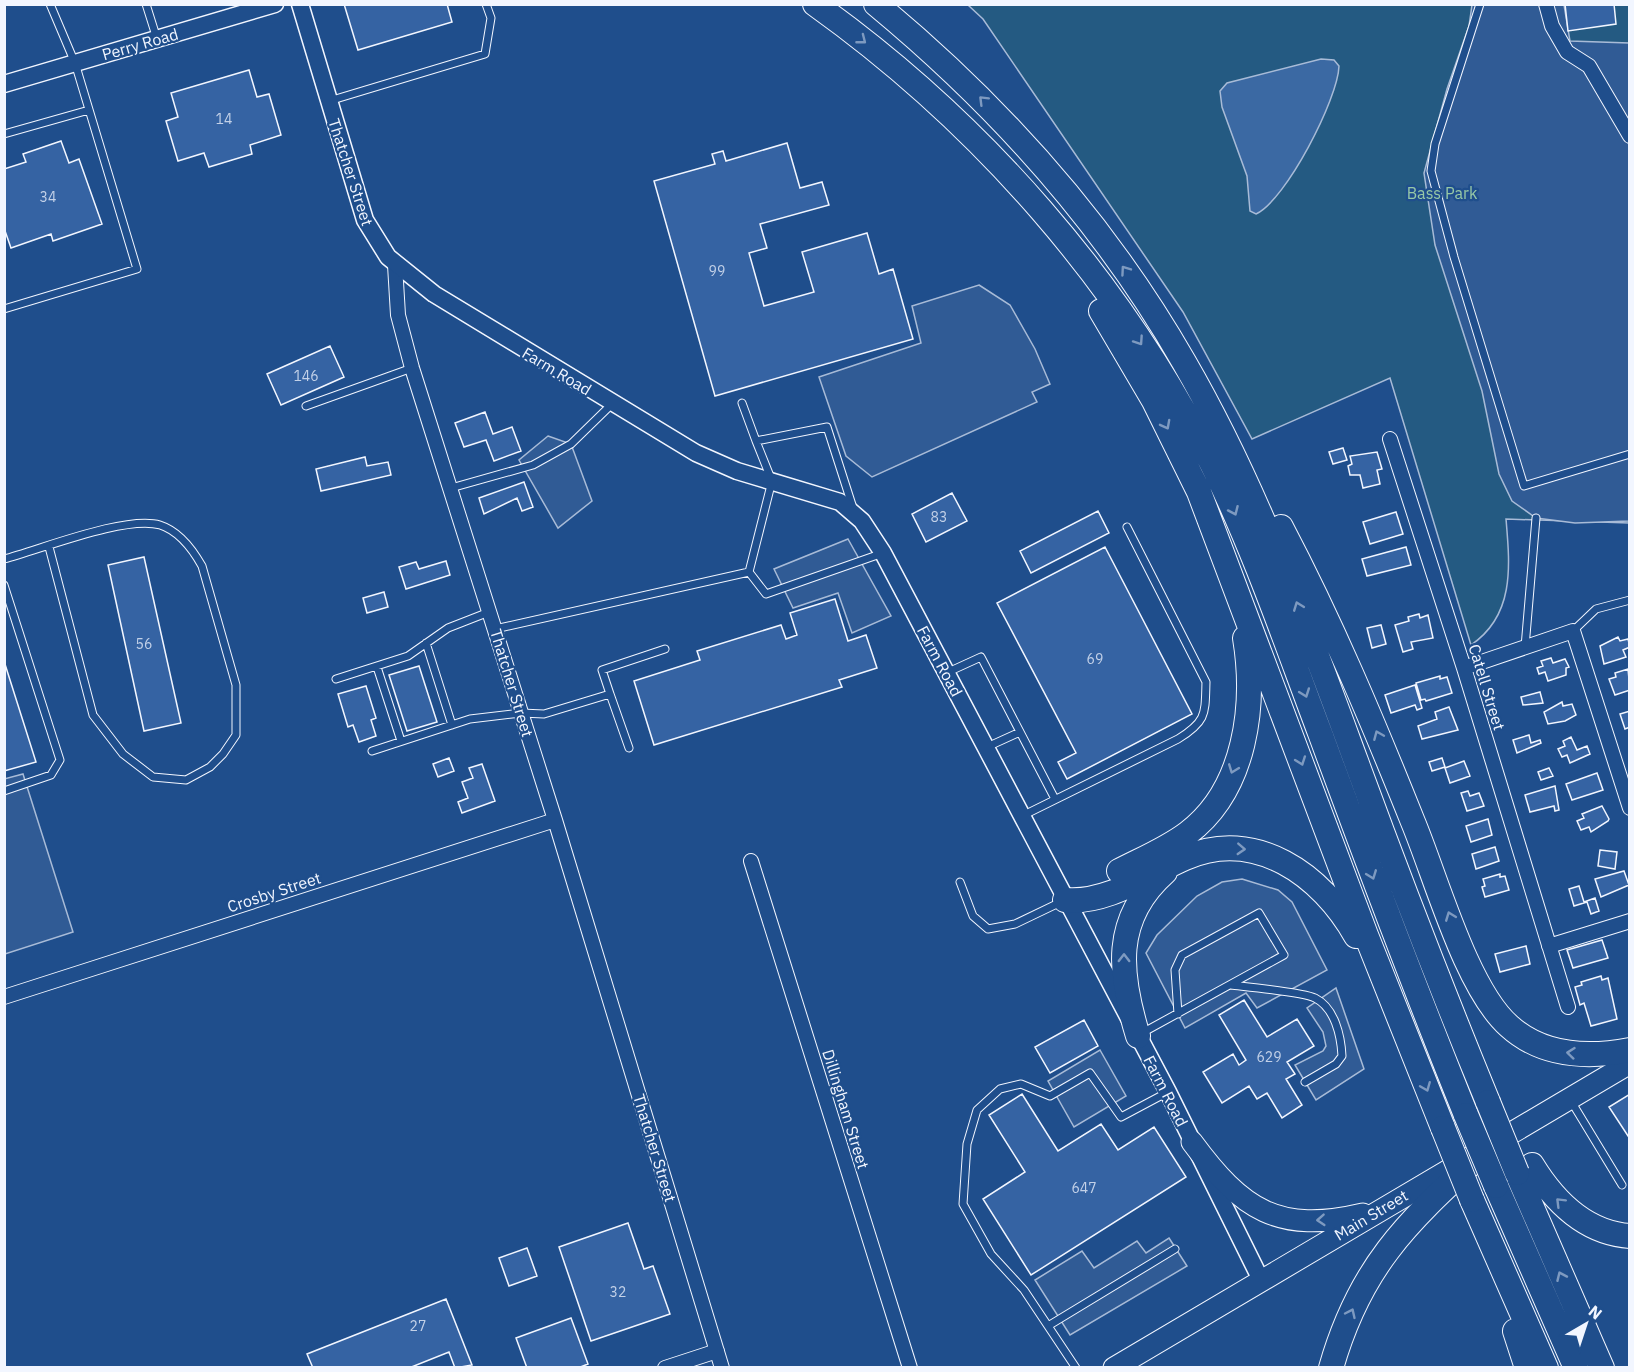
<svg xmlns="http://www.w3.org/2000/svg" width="1634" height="1372" font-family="'IBM Plex Sans',sans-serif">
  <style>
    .green { fill: #245a82; stroke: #a8bbd7; stroke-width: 1.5 }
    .parking { fill: #305b95; stroke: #a8bbd7; stroke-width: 1.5 }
    .water { fill: #3b69a3; stroke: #a8bbd7; stroke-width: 1.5 }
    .building { fill: #3563a3; stroke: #f2f6ff; stroke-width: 1.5 }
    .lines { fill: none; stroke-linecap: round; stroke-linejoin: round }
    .service-casing { stroke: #f2f6ff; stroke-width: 9 }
    .minor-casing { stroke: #f2f6ff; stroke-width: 16 }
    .tertiary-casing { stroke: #f2f6ff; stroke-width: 19 }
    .primary-casing { stroke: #f2f6ff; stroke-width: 23 }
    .motorway-casing { stroke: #f2f6ff; stroke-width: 26 }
    .service { stroke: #1f4e8c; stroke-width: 7 }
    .minor { stroke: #1f4e8c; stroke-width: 14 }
    .tertiary { stroke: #1f4e8c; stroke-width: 16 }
    .primary { stroke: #1f4e8c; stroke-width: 21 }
    .motorway { stroke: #1f4e8c; stroke-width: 24 }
    .motorway-bridge-casing { stroke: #f2f6ff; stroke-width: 26; stroke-linecap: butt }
    .motorway-bridge { stroke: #1f4e8c; stroke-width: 24 }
    .oneway { stroke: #7e9ac0 }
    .labels { text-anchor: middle; stroke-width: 4.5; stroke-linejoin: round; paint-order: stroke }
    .number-label { font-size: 14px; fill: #c3d1e8 }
    .street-label { font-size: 16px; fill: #f2f6ff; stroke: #1f4e8c }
    .park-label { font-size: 16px; fill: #97c8a6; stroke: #1f4e8c }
  </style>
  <rect width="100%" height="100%" fill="#1f4e8c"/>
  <!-- green -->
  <path class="green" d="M968,5h661v518l-123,-4c4,47 9,96 -35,126l-81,-267 -138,61 -69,-127 -200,-293z"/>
  <!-- parking -->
  <path class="parking" d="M1472,5h92l6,36 59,2v478l-54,2 -39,-5 -24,-17 -13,-27 -17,-83 -47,-146 -11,-72 23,-84 22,-63z
    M979,285l31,20 25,44 15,35 -18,8 5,10 -165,75 -26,-21 -27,-79 102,-34 -9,-37z
    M548,436l23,8 21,57 -34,27 -39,-68z
    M848,539l43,77 -39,17 -14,-40 -45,15 -19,-39z
    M23,774l50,158 -68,22 -1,-175z
    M1242,879l36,11 14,12 35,68 -70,38 -11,-15 -61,35 -39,-75 11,-18 40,-39 25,-14z
    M1336,988l28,81 -48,31 -21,-35 28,-14 3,-5 -3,-14 -16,-24z
    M1100,1050l26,46 -52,31 -26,-46z
    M1169,1238l18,28 -117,69 -35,-55 47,-29 12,17 43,-27 9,12z"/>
  <!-- water -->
  <path class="water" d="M1321,59l13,1 5,6c-1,33 -53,134 -83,148l-6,-3 -3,-35 -25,-69 -2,-16 7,-8z"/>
  <!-- building -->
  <path class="building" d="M344,4h103l5,18 -94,28z
    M1565,4h49l2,20 -48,7z
    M249,70l8,27 12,-3 12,41 -31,10 2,9 -43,13 -5,-14 -26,8 -12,-40 12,-4 -7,-24z
    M61,141l8,22 10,-4 23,65 -49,17 -2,-7 -40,14 -7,-20v-59l22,-7 -3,-8z
    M787,143l13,45 22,-6 7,23 -69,19 7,24 -18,5 15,53 50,-14 -12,-40 65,-19 12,41 14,-5 20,70 -198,57 -61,-215 61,-17 -3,-10 11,-3 3,10z
    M330,346l14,31 -63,28 -14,-31z
    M485,412l8,22 19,-7 9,24 -27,10 -8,-21 -22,7 -9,-24z
    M1343,448l4,12 -14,4 -4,-12z
    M1377,452l5,17 -5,1 3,14 -17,4 -3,-13h-10l-2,-9 4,-2 -2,-8z
    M365,457l2,9 21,-4 3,13 -70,16 -5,-22z
    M524,482l9,25 -11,4 -5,-13 -33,16 -5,-16z
    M952,493l15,28 -41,21 -14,-28z
    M1098,511l11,22 -78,40 -11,-22z
    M1396,512l7,22 -33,10 -7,-22z
    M1105,547l87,167 -125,65 -9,-17 18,-9 -79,-150z
    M1406,547l5,18 -44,11 -5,-17z
    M144,557l37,166 -37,8 -36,-166z
    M446,561l4,14 -44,14 -7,-22 17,-5 3,7z
    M384,592l4,15 -21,6 -4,-15z
    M835,599l13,42 18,-6 11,33 -38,12 3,7 -188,58 -20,-64 66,-21 -3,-9 84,-26 5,14 11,-4 -7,-22z
    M1419,614l1,4 8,-3 5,23 -22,4 2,7 -10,3 -8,-27 14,-4 -1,-4z
    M1381,625l5,19 -14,4 -5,-20z
    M1618,637l2,4 8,-2 2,8 -7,3 3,7 -22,7 -4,-18z
    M1551,658l2,5 12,-4 4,8 -3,1v7l-18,6 -3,-9 -6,2 -2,-6 6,-2 -2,-5z
    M4,661l32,101 -32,9z
    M419,666l18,56 -30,9 -18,-56z
    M1628,669l2,21 -15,5 -6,-16 7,-2 -1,-4z
    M1440,676v3l7,-2 5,16 -26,8 -1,-2 -4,1 -5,-17z
    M1415,685l7,23 -5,2 -2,-5 -24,8 -6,-18z
    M366,686l10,32 -5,2 5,16 -17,6 -6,-17 -5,2 -10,-33z
    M1540,692l3,11 -20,2 -2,-8z
    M1562,702l1,4 9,-2 4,11 -11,6 -17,3 -4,-12z
    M1449,707l9,23 -36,9 -4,-13 19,-7 -2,-7z
    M1630,711v16l-5,2 -5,-15z
    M1529,735l2,8 9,-3 1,3 -24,10 -4,-13z
    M1571,737l6,13 10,-4 3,8 -20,9 -3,-8 -5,2 -4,-8 7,-3 -2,-5z
    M449,758l5,13 -16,6 -5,-13z
    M1442,758l3,9 -13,4 -3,-9z
    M1464,761l6,15 -20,7 -5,-15z
    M482,764l13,37 -33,12 -4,-11 10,-4 -6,-16 11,-4 -4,-10z
    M1549,768l4,8 -12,4 -3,-8z
    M1597,773l6,17 -31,10 -6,-16z
    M1555,786l4,24 -4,1 -1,-5 -24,6 -5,-17z
    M1468,791l2,5 9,-3 5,13 -17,5 -6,-18z
    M1602,806l7,13 -1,2 -17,11 -2,-5 -8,3 -4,-9 7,-3 -2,-4z
    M1488,819l4,16 -21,7 -5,-16z
    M1495,847l4,14 -23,8 -4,-15z
    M1600,850l17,2 -2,17 -17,-3z
    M1624,871l5,14 -28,12 -6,-18z
    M1500,874v3l5,-1 4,14 -24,7 -3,-10 3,-1 -2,-7z
    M1579,886l5,16 11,-4 4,13 -8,3 -4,-12 -13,4 -5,-17z
    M1602,940l6,18 -35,10 -6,-18z
    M1526,946l4,18 -30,8 -5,-18z
    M1601,976l1,4 6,-2 9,41 -26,7 -7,-23 -4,2 -5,-18 7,-2 -1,-3z
    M1244,1000l23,37 30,-18 17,27 -27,16 8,12 -9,5 16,26 -20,13 -15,-25 -10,6 -8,-13 -27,17 -19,-31 30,-18 6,11 7,-5 -27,-45z
    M1084,1020l14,26 -48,27 -15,-26z
    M1022,1094l36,57 43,-27 17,26 36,-23 32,50 -155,98 -48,-76 42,-27 -36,-57z
    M1630,1094v45l-21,-32z
    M628,1223l16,46 9,-3 17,48 -79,27 -32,-94z
    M527,1248l10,28 -28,10 -10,-28z
    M446,1299l26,66 -17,3 -6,-16 -40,16h-96l-6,-14z
    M571,1318l17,46 -10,4h-51l-11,-30z"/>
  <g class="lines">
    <!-- service casing -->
    <g class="service-casing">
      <path id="service" d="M146,4l11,35
        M1480,4l-45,140 -4,27 23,86 70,229 106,-32
        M329,101l156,-47 6,-36 -5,-14
        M4,134l85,-24
        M4,309l133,-40 -62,-206 -25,-59
        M742,403l14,38
        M306,406l106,-38
        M451,488l82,-23 38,-21 41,-40
        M4,559c38,-10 122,-44 156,-34 19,6 33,25 42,41l34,119v50l-13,19 -13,13 -24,13 -33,-3 -30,-23 -30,-39 -44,-168
        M749,572l17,22 117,-41
        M4,585l56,175 -9,15 -47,16
        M495,629l254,-57 23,-91 -16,-40 71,-14 26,81
        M1573,631l23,-22 34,-9
        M426,643l26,82
        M1525,647l11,-129
        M377,667l24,74
        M946,673l35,-16 74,142
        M336,679l72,-23 40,-28 41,-16
        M610,694l-8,-24 63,-21
        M987,747l33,-15
        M372,751l98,-32 51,-6 23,1 66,-20 19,54
        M1022,816l156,-77c29,-18 27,-25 28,-57l-79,-155
        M960,882l13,34 15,13 27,-5 48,-23
        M1231,985c17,2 72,7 84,13 20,10 26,38 27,58l-6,8 -31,18
        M1142,1033l142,-78 -25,-42 -77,42 -7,15 3,44
        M1571,1101l51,84
        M1048,1326l127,-77
        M1076,1368l-52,-78 -33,-36 -28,-50 4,-60 10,-34 23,-21 21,-5 29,12 40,-23 31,44 47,-25"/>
    </g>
    <!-- minor casing -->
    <g class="minor-casing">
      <path id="minor" d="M1546,4l6,22 15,26 22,14 41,70
        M395,265l3,50 14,53 143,452 167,548
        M1390,439l74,229 104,339
        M1464,668l109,-37 57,177
        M751,861l159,507
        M1549,946l81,-25
        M4,997l551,-177
        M665,1368l52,-17"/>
    </g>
    <!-- tertiary casing -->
    <g class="tertiary-casing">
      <path id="tertiary" d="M300,4l65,216 23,37 46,37 262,159 41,18 103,31 22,19 21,32 285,539 93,188
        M4,84l271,-80"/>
    </g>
    <!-- primary casing -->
    <g class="primary-casing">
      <path id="primary" d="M1192,1142c50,68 86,92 171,72
        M1114,1368l516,-305"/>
    </g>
    <!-- motorway casing -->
    <g class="motorway-casing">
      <path id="motorway" d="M815,4c165,118 306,278 397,460 43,87 74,179 108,269 47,128 95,256 146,382
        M876,4c122,101 229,220 308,358 73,126 122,263 172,399 42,115 86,229 132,341
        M1101,311l53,90 45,91 167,443 77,193
        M1281,527c50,95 92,195 132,295 23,55 53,166 96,204 33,30 79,32 121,24
        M1119,871c23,-12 48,-22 69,-38 58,-44 68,-128 57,-195
        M1065,900c42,4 83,-26 120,-42 70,-31 137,17 171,78
        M1138,1036c-19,-62 -26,-117 27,-164
        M1532,1165c22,36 53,68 98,71
        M1517,1173l85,195
        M1496,1186l80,182
        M1472,1200l74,168
        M1515,1331l12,37
        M1331,1368c31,-109 83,-151 161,-224"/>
    </g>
    <!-- service -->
    <use href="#service" class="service"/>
    <!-- minor -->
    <use href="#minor" class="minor"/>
    <!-- tertiary -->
    <use href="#tertiary" class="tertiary"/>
    <!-- primary -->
    <use href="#primary" class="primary"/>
    <!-- motorway -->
    <use href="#motorway" class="motorway"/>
    <!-- motorway-bridge casing -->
    <g class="motorway-bridge-casing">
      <path id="motorway-bridge" d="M1488,1102l29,71
        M1466,1115l30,71
        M1443,1128l29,72"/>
    </g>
    <!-- motorway-bridge -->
    <use href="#motorway-bridge" class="motorway-bridge"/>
  </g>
  <!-- one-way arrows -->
  <defs><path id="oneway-chevron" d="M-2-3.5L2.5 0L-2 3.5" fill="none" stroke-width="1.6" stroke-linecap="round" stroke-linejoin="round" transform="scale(1.5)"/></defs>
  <g class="oneway">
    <use href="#oneway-chevron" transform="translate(862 40) rotate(38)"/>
    <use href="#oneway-chevron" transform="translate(983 100) rotate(-135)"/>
    <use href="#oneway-chevron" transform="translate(1125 270) rotate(-125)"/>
    <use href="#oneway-chevron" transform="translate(1139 341) rotate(56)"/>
    <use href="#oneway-chevron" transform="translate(1166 425) rotate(62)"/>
    <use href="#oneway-chevron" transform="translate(1234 511) rotate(66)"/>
    <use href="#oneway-chevron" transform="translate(1298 606) rotate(-111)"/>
    <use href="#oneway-chevron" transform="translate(1305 693) rotate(70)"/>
    <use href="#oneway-chevron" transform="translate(1378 735) rotate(-113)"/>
    <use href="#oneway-chevron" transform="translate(1301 761) rotate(70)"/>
    <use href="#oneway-chevron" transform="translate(1233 769) rotate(111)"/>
    <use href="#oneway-chevron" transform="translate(1241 849) rotate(3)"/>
    <use href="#oneway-chevron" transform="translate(1372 875) rotate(69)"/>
    <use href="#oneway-chevron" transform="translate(1450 916) rotate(-111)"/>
    <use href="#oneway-chevron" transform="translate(1124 958) rotate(-90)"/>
    <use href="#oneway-chevron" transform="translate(1571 1053) rotate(-174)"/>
    <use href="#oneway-chevron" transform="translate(1426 1087) rotate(68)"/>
    <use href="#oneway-chevron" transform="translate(1560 1202) rotate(-135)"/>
    <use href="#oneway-chevron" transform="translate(1321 1220) rotate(176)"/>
    <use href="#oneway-chevron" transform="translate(1561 1276) rotate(-114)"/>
    <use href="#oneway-chevron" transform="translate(1351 1313) rotate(-65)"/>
  </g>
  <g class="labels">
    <!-- number labels -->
    <g class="number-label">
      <text x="224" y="124">14</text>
      <text x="48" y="202">34</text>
      <text x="717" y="276">99</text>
      <text x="306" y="381">146</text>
      <text x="939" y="522">83</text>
      <text x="144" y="649">56</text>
      <text x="1095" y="664">69</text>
      <text x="1269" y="1062">629</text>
      <text x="1084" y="1193">647</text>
      <text x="618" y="1297">32</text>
      <text x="418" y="1331">27</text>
    </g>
    <!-- street labels -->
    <g class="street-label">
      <text transform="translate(140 44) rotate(-16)" y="6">Perry Road</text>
      <text transform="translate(351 172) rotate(72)" y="6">Thatcher Street</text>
      <text transform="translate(557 371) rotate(31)" y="6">Farm Road</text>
      <text transform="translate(940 661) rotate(62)" y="6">Farm Road</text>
      <text transform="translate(512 683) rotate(73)" y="6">Thatcher Street</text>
      <text transform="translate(1487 687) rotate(73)" y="6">Catell Street</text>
      <text transform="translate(274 892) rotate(-18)" y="6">Crosby Street</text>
      <text transform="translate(1166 1091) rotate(63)" y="6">Farm Road</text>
      <text transform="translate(846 1109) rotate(73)" y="6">Dillingham Street</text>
      <text transform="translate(655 1148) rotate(73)" y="6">Thatcher Street</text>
      <text transform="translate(1371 1215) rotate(-31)" y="6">Main Street</text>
    </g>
    <!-- park labels -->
    <g class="park-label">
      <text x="1442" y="199">Bass Park</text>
    </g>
  </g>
  <!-- border -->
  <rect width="1634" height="1372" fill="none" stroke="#f2f6ff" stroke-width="12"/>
  <!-- north arrow -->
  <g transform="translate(1586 1324) rotate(39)" stroke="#1f4e8c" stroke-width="4.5" paint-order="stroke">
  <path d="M0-4.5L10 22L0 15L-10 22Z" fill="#f2f6ff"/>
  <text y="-9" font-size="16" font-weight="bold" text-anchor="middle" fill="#f2f6ff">N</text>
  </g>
</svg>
